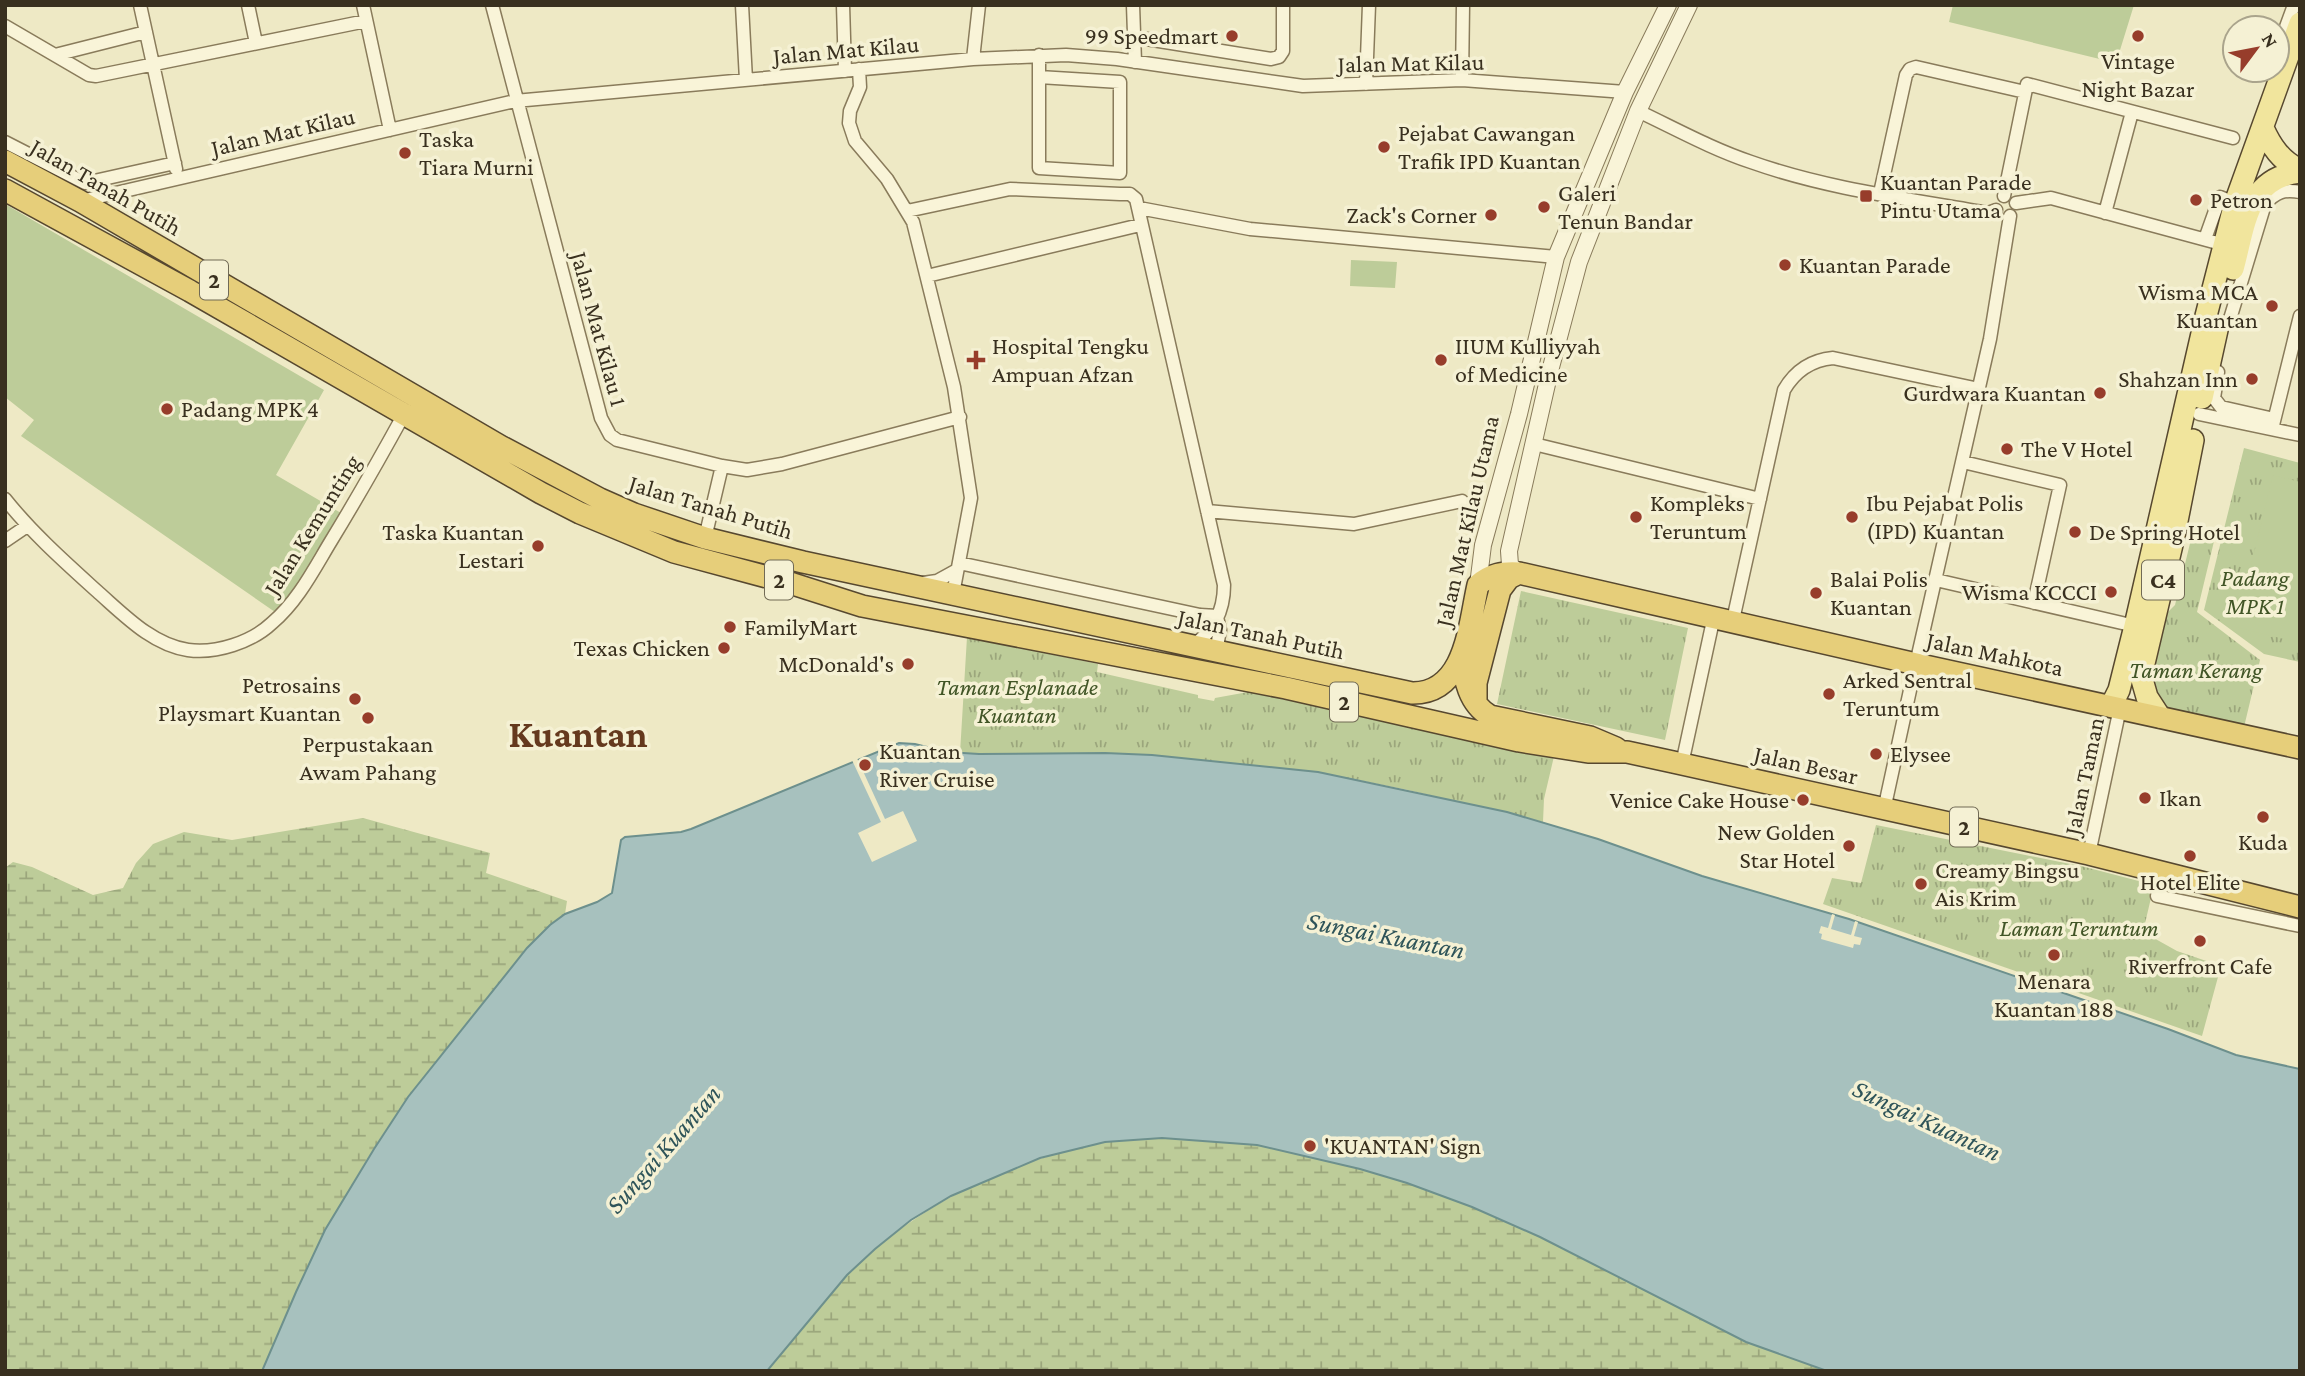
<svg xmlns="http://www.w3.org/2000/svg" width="2305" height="1376" font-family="'Crimson Pro',serif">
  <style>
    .grass { fill: url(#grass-tufts) }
    .wetland { fill: url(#wetland-marsh) }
    .garden { fill: #bdcc99 }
    .water { fill: #a7c1be; stroke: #6d908d; stroke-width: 2 }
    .pier { fill: #eee9c5 }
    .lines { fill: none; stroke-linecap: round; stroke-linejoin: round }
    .minor-casing { stroke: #897b5b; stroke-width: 15 }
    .tertiary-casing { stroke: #897b5b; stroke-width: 18 }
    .primary-casing { stroke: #57482f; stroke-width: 24 }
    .trunk-casing { stroke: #57482f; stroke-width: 24 }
    .minor { stroke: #f9f4d8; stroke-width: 12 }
    .tertiary { stroke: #f9f4d8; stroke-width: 16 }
    .primary { stroke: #f1e59d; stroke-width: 21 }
    .trunk { stroke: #e6ce7a; stroke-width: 21 }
    .poi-dot { fill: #973d2b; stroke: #f5f1d4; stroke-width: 2.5 }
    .labels { text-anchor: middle; stroke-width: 7; stroke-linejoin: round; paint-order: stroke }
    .shield { fill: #f5f1d4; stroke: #716a55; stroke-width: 2 }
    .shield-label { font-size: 23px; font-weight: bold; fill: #39301f }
    .poi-label { font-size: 24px; fill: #39301f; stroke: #f5f1d4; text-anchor: start }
    .street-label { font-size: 24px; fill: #39301f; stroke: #f5f1d4 }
    .park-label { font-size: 24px; font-style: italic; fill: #415526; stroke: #f5f1d4 }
    .water-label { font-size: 26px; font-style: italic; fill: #2e5459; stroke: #f5f1d4 }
    .town-label { font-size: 38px; font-weight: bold; fill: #65391e; stroke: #f5f1d4 }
  </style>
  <defs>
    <pattern id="grass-tufts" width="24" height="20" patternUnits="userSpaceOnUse" patternTransform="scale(1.75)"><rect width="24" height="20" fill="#bdcc99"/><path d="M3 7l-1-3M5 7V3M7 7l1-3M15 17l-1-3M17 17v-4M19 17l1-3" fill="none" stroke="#9ba67c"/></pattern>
    <pattern id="wetland-marsh" width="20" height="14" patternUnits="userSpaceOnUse" patternTransform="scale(1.75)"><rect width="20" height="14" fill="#bdcc99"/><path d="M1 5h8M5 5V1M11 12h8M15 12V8" fill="none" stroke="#9ba67c"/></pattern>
  </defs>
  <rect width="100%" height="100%" fill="#eee9c5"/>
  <!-- grass -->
  <path class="grass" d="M2244,448l56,15v199l-36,-8 -60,-44z
    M2194,527l22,6 -19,79 63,48 -16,67 -81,-15 -18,-41 14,-50 16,-16z
    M1521,591l167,37 -23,112 -168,-36z
    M967,637l131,27 -1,8 101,23v3l16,3 1,-3 44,-8 296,62 -11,47 -1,23 -135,-32 -90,-18 -166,-17 -192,-2z
    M1876,825l209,42 69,18 -11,47 34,19 44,15 -19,70 -379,-132 9,-26 29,5z"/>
  <!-- wetland -->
  <path class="wetland" d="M363,818l127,35 -4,20 81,28 -2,13c-34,25 -56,59 -81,91 -25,30 -51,59 -74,90 -62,85 -107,179 -148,276h-257v-503l8,-6 19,5 61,28 30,-7 13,-25 17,-19 31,-12 48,8z
    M1162,1138l95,7 103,24 47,14 65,24 68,30 172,85 117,49h-1062c27,-33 53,-69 83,-99 69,-68 158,-111 253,-129 19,-4 40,-3 59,-5z"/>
  <!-- garden -->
  <path class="garden" d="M1953,5h181l-18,58 -167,-41z
    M5,204l319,186 -48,85 65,38 -41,71 -25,28 -254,-176 13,-16 -29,-23z
    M1351,260l46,2 -2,26 -45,-2z
    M2273,475l27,7v161l-64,-16z"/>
  <!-- water -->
  <path class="water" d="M899,743l16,1 32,8 32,2 126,-1 47,2 166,17 189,40 91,27 104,37 147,43 319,110 68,26 64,14v302h-473l-81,-29 -206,-105 -68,-30 -65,-24 -47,-14 -103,-24 -95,-7 -57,4 -65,16 -89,38 -40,24 -36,29 -28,26 -80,96h-505l34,-79 29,-62 49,-81 34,-52 119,-149 23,-23 15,-11 32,-12 15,-9 9,-53 4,-3 56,-5 10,-3z"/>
  <!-- pier -->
  <path class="pier" d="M856,756l29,63 18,-8 14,30 -45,21 -14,-29 23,-11 -30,-64z
    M1832,914l3,1 -4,14 20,6 4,-14 3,1 -4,14 8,2 -2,7 -6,-1 -1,4 -32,-9 1,-5 -3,-1 2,-7 7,2z"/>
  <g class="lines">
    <!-- minor casing -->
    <g class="minor-casing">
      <path id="minor" d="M140,5l36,164
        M248,5l8,38
        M363,5l27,125
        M492,5l109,413 9,17 7,5 105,26 25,4 35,-6 178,-47
        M742,5l4,75
        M843,5l2,66
        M1133,5l2,57
        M5,26l84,49 7,1 270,-55
        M1134,37l137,22 8,-2 4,-6v-46
        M2294,40l-11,-5 11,-30
        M55,55l91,-23
        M973,59l6,-54
        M859,69l1,18 -10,24 -1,12 6,18 32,38 26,43 41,165 17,111 -18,96
        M1039,77l81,5v91l-81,-5v-113
        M1462,80l1,-75
        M1366,84l3,-79
        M1638,111c38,18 74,38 113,51 76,27 158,37 237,51l8,-3
        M5,142l80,41 90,-20
        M1880,193l26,-118 4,-6 6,-2 109,25
        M2004,196l23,-112 206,54
        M81,201l434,-100 458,-42 93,-4 51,4 186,27 159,-6 163,12
        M2016,203l35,-5 174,47
        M1139,208l111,21 306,28
        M907,211l103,-22 110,5h10l6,5 88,386c0,26 -11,49 -33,61
        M2105,213l27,-101
        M2205,239l15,-42 15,6
        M927,276l213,-51
        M2218,328l12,-9 35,-115c11,-12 19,-15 35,-12
        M2218,372l-4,26 7,9 53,12
        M2199,414l101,21
        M2272,429l28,-113
        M1534,444l226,55
        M1963,462l97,23 -26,118
        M5,499c28,35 61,64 94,94 26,23 54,52 89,57 28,4 64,-8 84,-27 26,-22 42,-54 59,-82 25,-41 49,-83 72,-125
        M1207,511l147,13 108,-23
        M705,538l17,-72
        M5,541l22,-15
        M959,563l241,52 17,1
        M1936,580l199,46
        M923,583l14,-2 20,-11
        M1733,620l51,-230c11,-19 28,-30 49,-32l146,31
        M1216,652l4,-22 -3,-13
        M1916,664l74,-325 20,-123
        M1682,764l32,-148
        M1884,810l28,-129 11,-7 12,-3
        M2089,854l31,-146
        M2162,874l-5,22 143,30"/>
    </g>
    <!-- tertiary casing -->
    <g class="tertiary-casing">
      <path id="tertiary" d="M1519,573l-9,-8 -1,-14 41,-180 29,-109 59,-151 51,-106
        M1478,585l5,-40 36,-131 37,-157 69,-165 43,-87"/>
    </g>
    <!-- primary casing -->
    <g class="primary-casing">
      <path id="primary" d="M2263,128c8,18 18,33 37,42
        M2233,269c12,-43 13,-91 67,-97
        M2202,398l15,-68
        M2111,706l8,-16 16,-64 71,-310 29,-113 65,-180
        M2160,717l-13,-20 -6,-21 33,-140 19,-96"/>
    </g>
    <!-- trunk casing -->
    <g class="trunk-casing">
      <path id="trunk" d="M5,161l75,40 422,246 98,52 34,15 71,24 98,24 609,131c54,1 57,-69 66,-108 13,-11 24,-13 41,-12l397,91 384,84
        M5,190l185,101 351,202 39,20 94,39 119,32 69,22 424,82 233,53 69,11h39l46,10 416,92 211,53
        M1462,656c2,23 7,48 28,60l100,21 26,11
        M1476,700v-17l24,-93 9,-12 10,-5"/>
    </g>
    <!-- minor -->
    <use href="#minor" class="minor"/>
    <!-- tertiary -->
    <use href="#tertiary" class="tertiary"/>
    <!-- primary -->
    <use href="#primary" class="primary"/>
    <!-- trunk -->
    <use href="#trunk" class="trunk"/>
  </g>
  <!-- markers -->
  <g class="poi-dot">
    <circle cx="1232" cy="36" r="7"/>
    <circle cx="2138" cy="36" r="7"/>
    <circle cx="1384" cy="147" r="7"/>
    <circle cx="405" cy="153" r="7"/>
    <rect x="1859" y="189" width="14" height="14" rx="3.5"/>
    <circle cx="2196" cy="200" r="7"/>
    <circle cx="1544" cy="207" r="7"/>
    <circle cx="1491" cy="215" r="7"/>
    <circle cx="1785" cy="265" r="7"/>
    <circle cx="2272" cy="306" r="7"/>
    <path d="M972.5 349.5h7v7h7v7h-7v7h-7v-7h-7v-7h7z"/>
    <circle cx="1441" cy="360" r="7"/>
    <circle cx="2252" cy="379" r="7"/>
    <circle cx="2100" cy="393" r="7"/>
    <circle cx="167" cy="409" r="7"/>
    <circle cx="2007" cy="449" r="7"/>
    <circle cx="1636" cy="517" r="7"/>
    <circle cx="1852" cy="517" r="7"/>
    <circle cx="2075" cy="532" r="7"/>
    <circle cx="538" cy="546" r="7"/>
    <circle cx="2111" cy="592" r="7"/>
    <circle cx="1816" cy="593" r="7"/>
    <circle cx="730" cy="627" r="7"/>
    <circle cx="724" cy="648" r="7"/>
    <circle cx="908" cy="664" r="7"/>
    <circle cx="1829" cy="694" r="7"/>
    <circle cx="355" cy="699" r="7"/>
    <circle cx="368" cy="718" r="7"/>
    <circle cx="1876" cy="754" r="7"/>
    <circle cx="865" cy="765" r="7"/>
    <circle cx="2145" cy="798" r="7"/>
    <circle cx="1803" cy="800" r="7"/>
    <circle cx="2263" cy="817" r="7"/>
    <circle cx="1849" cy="846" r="7"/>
    <circle cx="2190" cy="856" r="7"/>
    <circle cx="1921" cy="884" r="7"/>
    <circle cx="2200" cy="941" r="7"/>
    <circle cx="2054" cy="955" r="7"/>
    <circle cx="1310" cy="1146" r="7"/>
  </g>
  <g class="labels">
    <!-- shield labels -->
    <g class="shield">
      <rect x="200" y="260.5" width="28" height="39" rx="5"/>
      <rect x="765" y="560.5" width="28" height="39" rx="5"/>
      <rect x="2142" y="560.5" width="42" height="39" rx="5"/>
      <rect x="1330" y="682.5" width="28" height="39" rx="5"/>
      <rect x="1950" y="807.5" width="28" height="39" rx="5"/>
    </g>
    <g class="shield-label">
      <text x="214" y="288">2</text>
      <text x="779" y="588">2</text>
      <text x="2163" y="588">C4</text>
      <text x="1344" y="710">2</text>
      <text x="1964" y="835">2</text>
    </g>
    <!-- poi labels -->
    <g class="poi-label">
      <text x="1218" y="44" text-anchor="end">99 Speedmart</text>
      <text x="2138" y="69" text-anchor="middle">Vintage<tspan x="2138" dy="28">Night Bazar</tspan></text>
      <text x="1398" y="141">Pejabat Cawangan<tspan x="1398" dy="28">Trafik IPD Kuantan</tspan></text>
      <text x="419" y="147">Taska<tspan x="419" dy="28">Tiara Murni</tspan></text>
      <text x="1880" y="190">Kuantan Parade<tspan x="1880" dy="28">Pintu Utama</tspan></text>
      <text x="1558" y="201">Galeri<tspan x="1558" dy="28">Tenun Bandar</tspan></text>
      <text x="2210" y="208">Petron</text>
      <text x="1477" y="223" text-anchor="end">Zack's Corner</text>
      <text x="1799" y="273">Kuantan Parade</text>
      <text x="2258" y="300" text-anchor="end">Wisma MCA<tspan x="2258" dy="28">Kuantan</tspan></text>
      <text x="992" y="354">Hospital Tengku<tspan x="992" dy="28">Ampuan Afzan</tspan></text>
      <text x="1455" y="354">IIUM Kulliyyah<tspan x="1455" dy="28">of Medicine</tspan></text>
      <text x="2238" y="387" text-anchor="end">Shahzan Inn</text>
      <text x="2086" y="401" text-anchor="end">Gurdwara Kuantan</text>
      <text x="181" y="417">Padang MPK 4</text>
      <text x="2021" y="457">The V Hotel</text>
      <text x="1650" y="511">Kompleks<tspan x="1650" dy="28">Teruntum</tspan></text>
      <text x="1866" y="511">Ibu Pejabat Polis<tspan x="1866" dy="28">(IPD) Kuantan</tspan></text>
      <text x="524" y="540" text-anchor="end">Taska Kuantan<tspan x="524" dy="28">Lestari</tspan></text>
      <text x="2089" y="540">De Spring Hotel</text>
      <text x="1830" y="587">Balai Polis<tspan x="1830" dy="28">Kuantan</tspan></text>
      <text x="2097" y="600" text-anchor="end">Wisma KCCCI</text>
      <text x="744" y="635">FamilyMart</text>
      <text x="710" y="656" text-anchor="end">Texas Chicken</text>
      <text x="894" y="672" text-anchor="end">McDonald's</text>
      <text x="1843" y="688">Arked Sentral<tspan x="1843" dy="28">Teruntum</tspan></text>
      <text x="341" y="693" text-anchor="end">Petrosains<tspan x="341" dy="28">Playsmart Kuantan</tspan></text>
      <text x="368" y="752" text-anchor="middle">Perpustakaan<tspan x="368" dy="28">Awam Pahang</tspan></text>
      <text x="879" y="759">Kuantan<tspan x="879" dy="28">River Cruise</tspan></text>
      <text x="1890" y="762">Elysee</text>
      <text x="2159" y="806">Ikan</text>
      <text x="1789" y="808" text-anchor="end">Venice Cake House</text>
      <text x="1835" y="840" text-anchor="end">New Golden<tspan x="1835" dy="28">Star Hotel</tspan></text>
      <text x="2263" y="850" text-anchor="middle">Kuda</text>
      <text x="1935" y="878">Creamy Bingsu<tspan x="1935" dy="28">Ais Krim</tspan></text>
      <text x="2190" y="890" text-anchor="middle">Hotel Elite</text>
      <text x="2200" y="974" text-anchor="middle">Riverfront Cafe</text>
      <text x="2054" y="989" text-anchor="middle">Menara<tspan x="2054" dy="28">Kuantan 188</tspan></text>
      <text x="1324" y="1154">'KUANTAN' Sign</text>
    </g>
    <!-- street labels -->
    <g class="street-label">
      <text transform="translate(846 50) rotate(-5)" y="8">Jalan Mat Kilau</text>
      <text transform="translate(1411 63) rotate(-1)" y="8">Jalan Mat Kilau</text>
      <text transform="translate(283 132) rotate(-13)" y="8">Jalan Mat Kilau</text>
      <text transform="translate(106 187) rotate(30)" y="8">Jalan Tanah Putih</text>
      <text transform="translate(599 329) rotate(75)" y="8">Jalan Mat Kilau 1</text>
      <text transform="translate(711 507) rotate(17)" y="8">Jalan Tanah Putih</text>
      <text transform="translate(1467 521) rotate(-77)" y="8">Jalan Mat Kilau Utama</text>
      <text transform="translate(312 525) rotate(-58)" y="8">Jalan Kemunting</text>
      <text transform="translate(1261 634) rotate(12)" y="8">Jalan Tanah Putih</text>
      <text transform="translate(1995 654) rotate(12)" y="8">Jalan Mahkota</text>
      <text transform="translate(1806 765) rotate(13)" y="8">Jalan Besar</text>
      <text transform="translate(2084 776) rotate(-78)" y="8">Jalan Taman</text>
    </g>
    <!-- park labels -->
    <g class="park-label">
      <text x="2255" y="586">Padang<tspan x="2255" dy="28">MPK 1</tspan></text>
      <text x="2196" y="678">Taman Kerang</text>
      <text x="1017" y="695">Taman Esplanade<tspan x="1017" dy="28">Kuantan</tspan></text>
      <text x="2079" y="936">Laman Teruntum</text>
    </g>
    <!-- water labels -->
    <g class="water-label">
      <text transform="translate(1386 935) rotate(11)" y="9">Sungai Kuantan</text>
      <text transform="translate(1927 1120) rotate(25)" y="9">Sungai Kuantan</text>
      <text transform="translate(663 1149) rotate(-49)" y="9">Sungai Kuantan</text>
    </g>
    <!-- town labels -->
    <g class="town-label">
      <text x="578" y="747">Kuantan</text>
    </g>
  </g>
  <!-- border -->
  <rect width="2305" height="1376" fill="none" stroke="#39301f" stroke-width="14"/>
  <!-- north arrow -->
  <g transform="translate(2256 49) rotate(58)"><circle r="33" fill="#f5f1d4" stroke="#aaa48c" stroke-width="2"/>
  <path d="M0-5L12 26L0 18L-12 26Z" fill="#973d2b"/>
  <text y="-10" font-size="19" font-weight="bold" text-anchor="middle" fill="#39301f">N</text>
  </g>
</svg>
